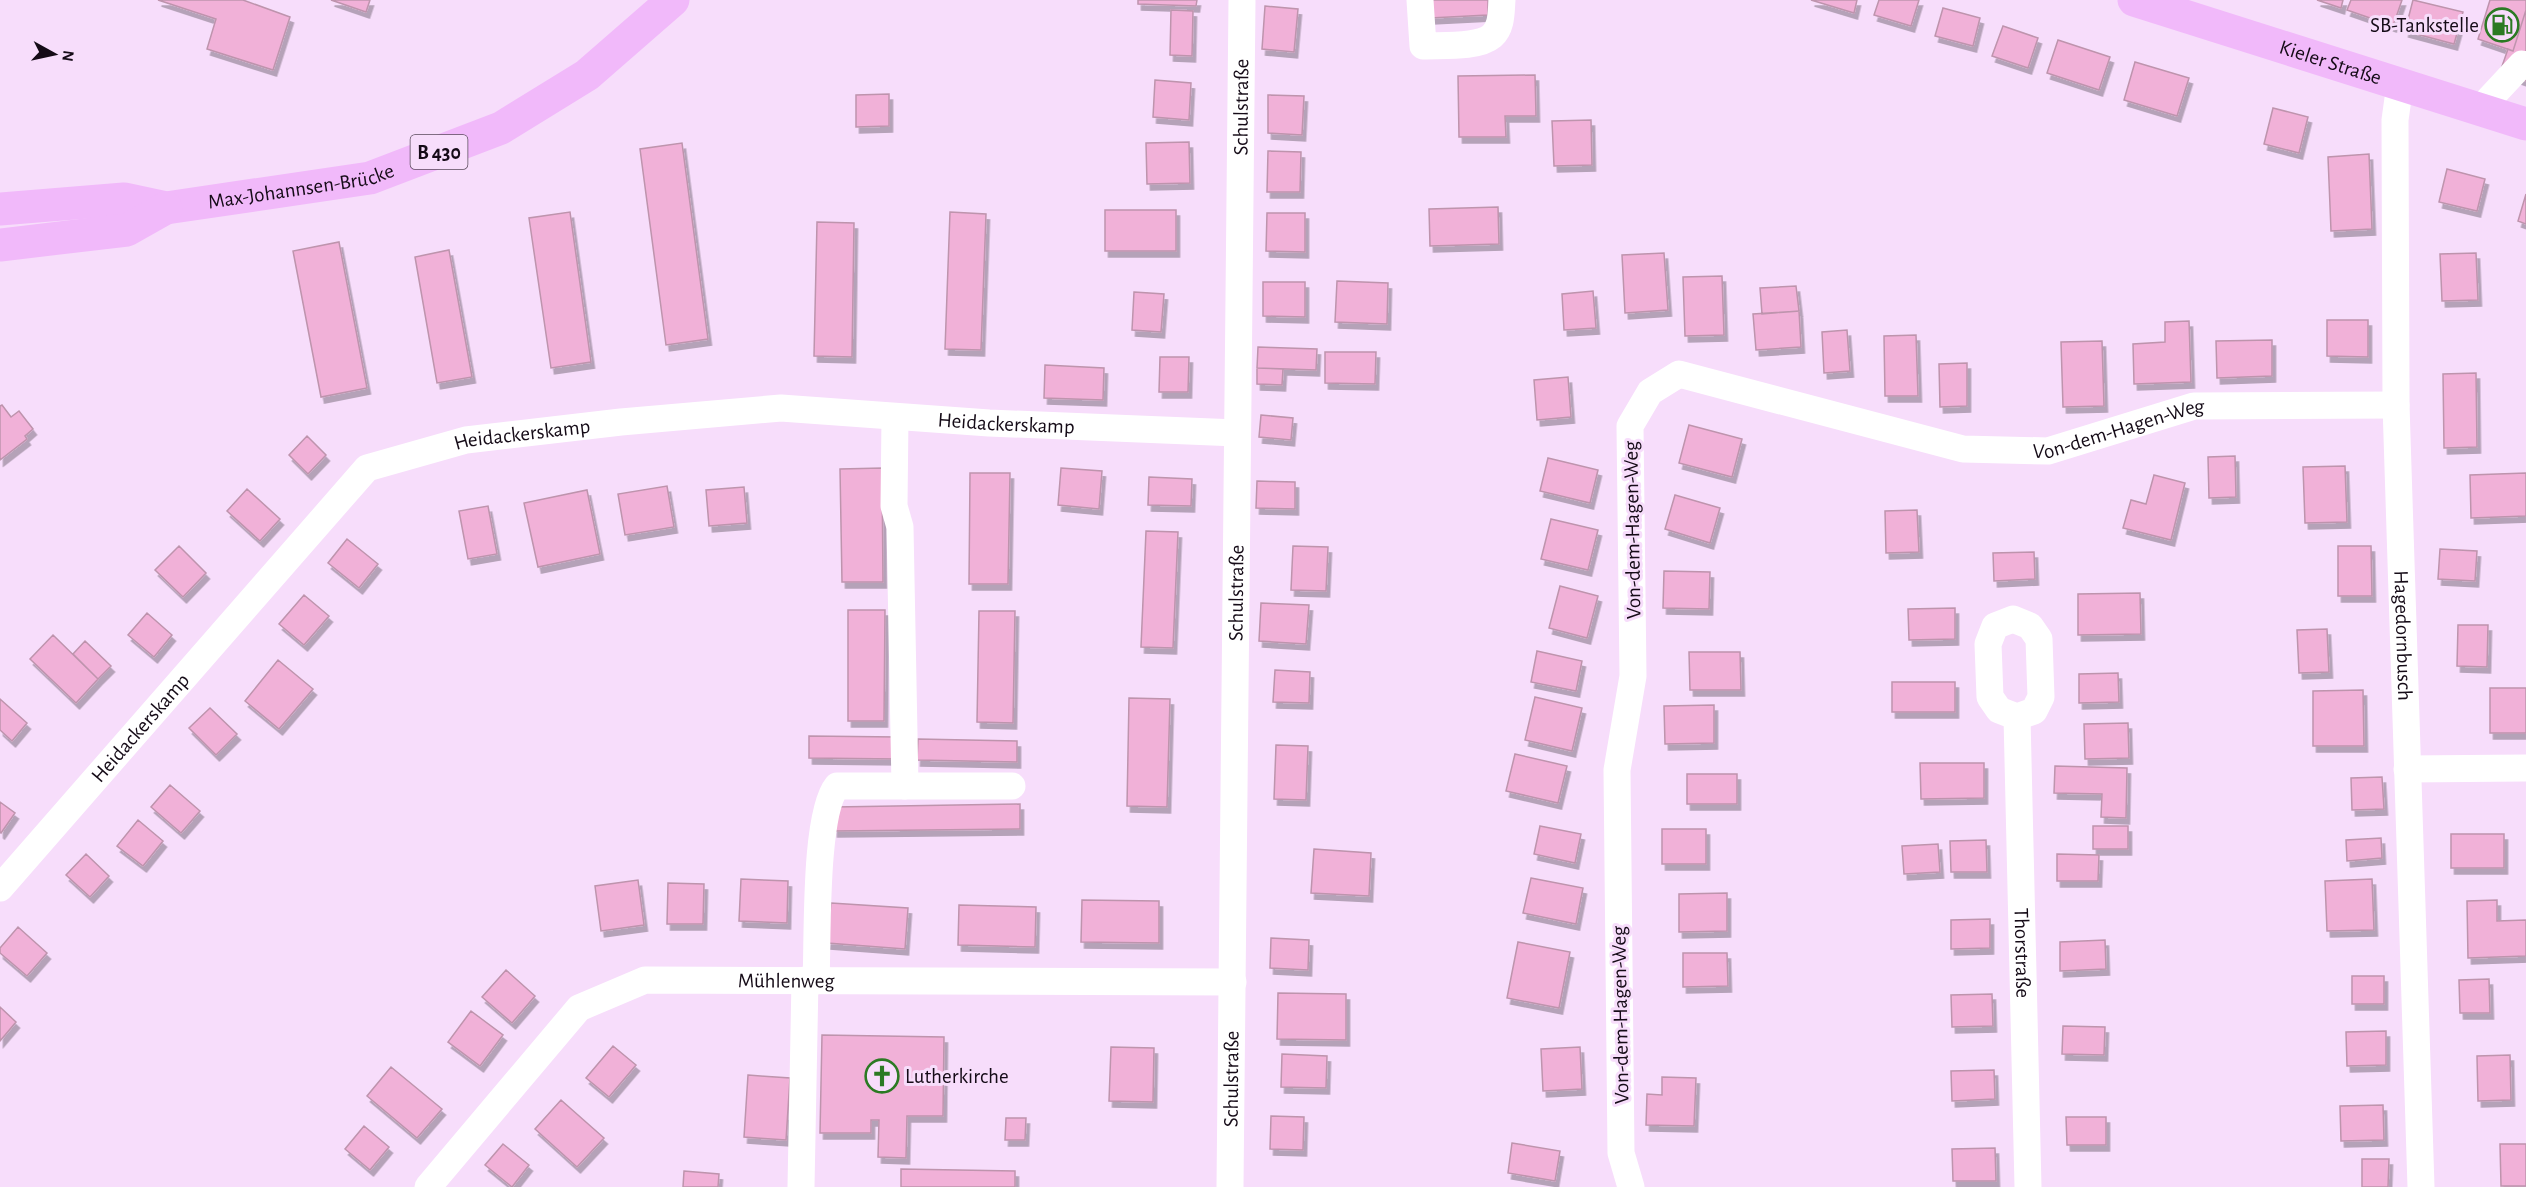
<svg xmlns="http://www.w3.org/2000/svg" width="2526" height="1187" font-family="'Alegreya Sans',sans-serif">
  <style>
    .building { fill: #f1b1d8; stroke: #be94ad; stroke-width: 1.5; filter: url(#shadow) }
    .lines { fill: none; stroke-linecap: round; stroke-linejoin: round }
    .minor { stroke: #fff; stroke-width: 27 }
    .major { stroke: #f1b9fa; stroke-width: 33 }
    .labels { text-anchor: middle; stroke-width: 6; stroke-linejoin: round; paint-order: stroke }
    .shield { fill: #f7ddfb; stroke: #594a5b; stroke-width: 1.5 }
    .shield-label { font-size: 20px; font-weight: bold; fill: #150b17 }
    .poi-label { font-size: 21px; fill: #150b17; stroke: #f7ddfb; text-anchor: end }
    .street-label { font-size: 21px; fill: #150b17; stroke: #f7ddfb }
  </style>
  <defs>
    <filter id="shadow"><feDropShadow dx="3.5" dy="6" stdDeviation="0" flood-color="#0004"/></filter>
  </defs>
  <rect width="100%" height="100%" fill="#f7ddfb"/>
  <!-- building -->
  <path class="building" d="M158,0h85l47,17 -17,53 -66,-21 9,-30z
    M331,0h39l-4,12z
    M1138,0h59l-1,6 -58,-2z
    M1430,0h58v15l-58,3z
    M1811,0h46l-3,13z
    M1879,0h40l-8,26 -37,-11z
    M2317,0h26l-2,8z
    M2351,0h51l-9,26 -46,-16z
    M2413,0l50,12 -9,32 -49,-13z
    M2490,0h36v10l-13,41 -35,-12z
    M1265,6l33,3 -4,43 -32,-3z
    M1943,8l37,10 -7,28 -38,-10z
    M1171,10l22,1 -1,45 -22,-1z
    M2526,10v71l-26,-9 8,-23 5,2z
    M2003,26l35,12 -10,30 -36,-12z
    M2058,40l52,17 -11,33 -52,-17z
    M2135,62l54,16 -12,38 -53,-16z
    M1535,75l1,41h-31l1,21h-47l-1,-61z
    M1155,80l36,3 -2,37 -36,-3z
    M889,94v32l-33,1v-32z
    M1268,95l36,1 -2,39 -34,-2z
    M2273,108l35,9 -9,36 -35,-9z
    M1591,120l1,45 -38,1 -2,-45z
    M1189,142l1,41 -43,1 -1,-41z
    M682,143l26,196 -42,6 -26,-196z
    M1268,151l33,1 -1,40h-33z
    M2369,154l3,75 -41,2 -3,-74z
    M2447,169l38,10 -8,32 -38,-9z
    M2526,194v30l-8,-3z
    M1498,207l1,37 -69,2 -1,-37z
    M1105,210h71v41h-71z
    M570,212l21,150 -40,6 -22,-150z
    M950,212l36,2 -5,136 -36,-1z
    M1267,213h38v39l-39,-1z
    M817,222l37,1 -2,134 -38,-1z
    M339,242l28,146 -46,9 -28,-146z
    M449,250l23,127 -35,6 -22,-126z
    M1664,253l4,57 -43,3 -3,-58z
    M2476,253l2,47 -36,1 -2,-47z
    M1722,276l2,59 -39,1 -2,-59z
    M1337,281l51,2 -1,41 -52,-2z
    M1263,282h42v35l-42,-1z
    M1796,286l3,25 -37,3 -2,-26z
    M1593,291l3,37 -32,2 -2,-36z
    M1134,292l30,2 -3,38 -29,-2z
    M1799,311l2,36 -45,3 -3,-36z
    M2327,320h41v37l-41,-1z
    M2189,321l2,61 -57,2 -1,-40 32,-2v-20z
    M1847,330l3,41 -26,2 -2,-41z
    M1916,335l2,61h-33l-1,-60z
    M2272,340v36l-55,2 -1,-37z
    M2102,341l2,65 -41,1 -2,-65z
    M1258,347l59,2 -1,21 -59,-2z
    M1325,352h51l-1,32 -50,-1z
    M1160,357h29l-1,35h-29z
    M1967,363v43l-27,1 -1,-43z
    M1045,365l59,3 -1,32 -59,-2z
    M1257,368l26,1 -1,16 -25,-1z
    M2476,373l1,74 -33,1 -1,-74z
    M1568,377l3,40 -34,3 -3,-40z
    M2,405l9,12 8,-6 14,18 -8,7 2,3 -27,21v-54z
    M1261,415l32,3 -2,22 -32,-3z
    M1689,425l53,14 -10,38 -53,-14z
    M307,436l19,19 -18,19 -19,-19z
    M2235,456l1,41 -27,1 -1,-41z
    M1548,458l50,12 -8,33 -50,-12z
    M2345,466l2,56 -42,1 -2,-56z
    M882,468l1,114h-41l-2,-113z
    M1061,468l41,3 -3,38 -41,-4z
    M970,473h40l-2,111h-39z
    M2526,473v43l-55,2 -1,-43z
    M2154,475l31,8 -14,57 -48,-12 8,-28 15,4z
    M1149,477l43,2 -1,27 -43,-1z
    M1257,481l38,1v27l-39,-1z
    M667,486l7,41 -49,8 -7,-41z
    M744,487l3,36 -38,3 -3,-36z
    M247,489l33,30 -20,22 -33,-30z
    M587,490l13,64 -62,13 -14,-64z
    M1675,495l45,13 -10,35 -45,-14z
    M488,506l9,48 -29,5 -9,-48z
    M1917,510l2,42 -33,1 -1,-42z
    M1551,519l47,11 -10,40 -47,-11z
    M1146,531l32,1 -5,116 -32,-1z
    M347,539l31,25 -19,24 -31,-25z
    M179,546l27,27 -23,24 -28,-27z
    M1293,546l35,1 -2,44 -35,-1z
    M2338,546h33l1,50h-34z
    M2440,549l37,2 -2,30 -37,-2z
    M2034,552l1,27 -41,2 -1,-28z
    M1664,571l46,1 -1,37 -46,-1z
    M1560,586l38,10 -11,42 -38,-10z
    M2140,593l1,41 -63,1v-41z
    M304,595l25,21 -25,29 -25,-21z
    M1261,603l48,2 -3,39 -47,-3z
    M1955,608v31l-46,1 -1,-31z
    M848,610h37l-1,111h-36z
    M979,611h36l-2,112 -36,-1z
    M147,613l25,22 -18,22 -26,-22z
    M2458,625h30l-1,42 -30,-1z
    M2327,629l2,43 -30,1 -2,-43z
    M53,635l45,44 -22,24 -46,-44z
    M85,641l26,25 -13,13 -25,-25z
    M1537,651l45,10 -6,30 -45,-9z
    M1689,652h51l1,38h-51z
    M278,660l35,29 -34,40 -34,-28z
    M1275,670l35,2 -1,31 -36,-1z
    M2118,673l1,29 -40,1v-29z
    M1892,682h63v30h-63z
    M2490,688h36v45h-36z
    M2363,690l1,56h-51v-55z
    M1535,697l47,11 -10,43 -47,-11z
    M1129,698l41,1 -3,108 -40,-1z
    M0,699l27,24 -15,18 -12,-11z
    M1714,705v38l-49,1 -1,-38z
    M210,708l27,26 -21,21 -27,-27z
    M2128,723l1,35 -44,1 -1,-35z
    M809,736l89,1v22l-89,-1z
    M918,739l99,2v21l-100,-2z
    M1276,745l32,1 -2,54 -32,-1z
    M1515,754l52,12 -9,37 -52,-12z
    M1920,763h64v35l-63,1z
    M2055,766l72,2 -1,50 -25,-1 1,-23 -48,-1z
    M1687,774h50v30h-50z
    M2382,777l2,32 -32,1 -1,-32z
    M170,785l30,26 -19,22 -30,-26z
    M0,802l15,11 -14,20 -1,-1z
    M1020,804v25l-186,2v-24z
    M138,820l25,21 -20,25 -26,-20z
    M1540,826l41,8 -6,29 -41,-9z
    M2093,826h35v23h-35z
    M1662,829h44v35h-44z
    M2451,834h53v34h-53z
    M2381,838l1,20 -35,3 -1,-21z
    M1986,840l1,32h-36l-1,-31z
    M1938,844l2,28 -36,2 -2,-28z
    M1314,849l57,4 -2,43 -58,-3z
    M86,854l23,22 -19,21 -24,-22z
    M2057,854l42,1 -1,26h-41z
    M1531,878l52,10 -7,36 -53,-11z
    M741,879l47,2 -1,42 -48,-2z
    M2372,879l2,51 -47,1 -2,-50z
    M638,880l6,45 -43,6 -6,-45z
    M668,883l36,1 -1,40h-36z
    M1727,893v38l-48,1v-38z
    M1082,900l77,1v42l-78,-1z
    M2497,900v21l29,-1v36l-58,2 -1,-57z
    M831,903l77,5 -3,41 -78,-6z
    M959,905l77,2 -1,40 -77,-2z
    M1990,919v29l-39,1v-29z
    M18,927l29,26 -20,23 -27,-23v-5z
    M1271,938l38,2 -1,30 -38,-2z
    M2105,940l1,29 -46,2v-29z
    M1518,942l52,10 -11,56 -52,-10z
    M1683,953h44l1,33 -45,1z
    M506,970l29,26 -23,27 -30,-26z
    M2352,976h32v28h-32z
    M2489,979l1,34h-30l-1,-33z
    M1278,993l68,1v46l-69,-1z
    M1992,994l1,32 -41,1 -1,-32z
    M0,1007l16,15 -16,19z
    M471,1011l32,24 -23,31 -32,-24z
    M2063,1026l42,1 -1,28 -42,-1z
    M2386,1031v34l-39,1 -1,-34z
    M822,1035l122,2 -1,79h-36l-1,42 -28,-1 1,-37h-8v13h-51z
    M613,1046l23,19 -27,32 -23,-19z
    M1111,1047l43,1 -1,54 -44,-1z
    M1580,1047l2,42 -39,2 -2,-42z
    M1282,1054l45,2 -1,32 -45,-1z
    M2510,1055l1,45 -33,1 -1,-45z
    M391,1067l51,42 -25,29 -50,-42z
    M1994,1070l1,29 -43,2 -1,-30z
    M748,1075l42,3 -4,62 -42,-3z
    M1662,1077l34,1 -2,48 -48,-1 1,-31 15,1z
    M561,1100l43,38 -27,29 -42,-38z
    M2383,1105l1,35 -43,1 -1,-35z
    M1271,1116l33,1 -1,33 -33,-1z
    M2066,1117h40v28h-39z
    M1006,1118h20l-1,22h-20z
    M364,1126l25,21 -19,23 -25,-21z
    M1512,1143l48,8 -5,30 -47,-8z
    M503,1144l26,21 -17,22 -27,-22z
    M2500,1144h26v42h-25z
    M1995,1148l1,33h-43l-1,-32z
    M2362,1159h27l-1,28h-26z
    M901,1169l114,2v16h-114z
    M684,1171l35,3 -1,13h-35z"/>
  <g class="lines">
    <!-- minor -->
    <g class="minor">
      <path d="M1420,0l3,46c18,-1 55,2 69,-10 10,-9 9,-24 10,-36"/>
      <path id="s1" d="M2400,84l-5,36 1,285 25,782"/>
      <path d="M2480,109l42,-45 4,1"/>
      <path d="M895,417l-1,89 6,21 5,259"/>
      <path d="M2013,619l17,7 9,13 2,58 -7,14 -17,6 -18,-7 -9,-13 -2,-53 7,-18z"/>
      <path id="s2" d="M2017,717l11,470"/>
      <path d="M2407,769l119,-1"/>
      <path id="s3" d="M0,888l367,-420 99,-28 155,-18 160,-14 208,15 248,10"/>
      <path d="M816,981c2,-41 -2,-167 21,-195h175"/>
      <path id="s4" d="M428,1187l151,-179 66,-28 588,2"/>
      <path d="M801,1187l4,-207"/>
      <path id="s5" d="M1230,1187l12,-1187"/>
      <path id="s6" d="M1631,1187l-10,-34 -4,-383 16,-94 -3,-250 20,-34 29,-18 284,75 85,2 146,-45 202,-1"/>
    </g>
    <!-- major -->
    <g class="major">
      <path id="s7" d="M2134,0l392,124"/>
      <path id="s8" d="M0,209l124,-10 42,9 204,-30 131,-50 86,-53 86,-75"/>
      <path d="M0,245l127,-15 39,-22"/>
    </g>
  </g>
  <!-- icons -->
  <defs>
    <g id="fuel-ring" transform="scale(1.725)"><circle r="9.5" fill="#f7ddfb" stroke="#2b7a23" stroke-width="1.5"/><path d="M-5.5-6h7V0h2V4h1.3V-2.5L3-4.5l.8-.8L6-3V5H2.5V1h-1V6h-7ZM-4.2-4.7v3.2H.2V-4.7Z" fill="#2b7a23"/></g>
    <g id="church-ring" transform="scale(1.725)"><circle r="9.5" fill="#f7ddfb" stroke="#2b7a23" stroke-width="1.5"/><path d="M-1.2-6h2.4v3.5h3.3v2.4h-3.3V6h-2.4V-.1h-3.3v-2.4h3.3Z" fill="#2b7a23"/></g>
  </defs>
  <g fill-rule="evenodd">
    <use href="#fuel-ring" x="2502" y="25"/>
    <use href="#church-ring" x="882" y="1076"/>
  </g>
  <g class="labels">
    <!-- shield labels -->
    <rect class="shield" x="410.5" y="135" width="57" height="34" rx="4.5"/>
    <g class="shield-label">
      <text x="439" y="159">B 430</text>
    </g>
    <!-- poi labels -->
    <g class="poi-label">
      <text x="2479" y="32">SB-Tankstelle</text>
      <text x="905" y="1083" text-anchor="start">Lutherkirche</text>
    </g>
    <!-- street labels -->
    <g class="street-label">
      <text dy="7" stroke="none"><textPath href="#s7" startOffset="206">Kieler Straße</textPath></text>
      <text dy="7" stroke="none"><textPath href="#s5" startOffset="1080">Schulstraße</textPath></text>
      <text dy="7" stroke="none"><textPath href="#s8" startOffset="304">Max-Johannsen-Brücke</textPath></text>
      <text dy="7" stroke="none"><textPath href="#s3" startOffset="1203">Heidackerskamp</textPath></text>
      <text dy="7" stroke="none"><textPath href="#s6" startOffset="1290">Von-dem-Hagen-Weg</textPath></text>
      <text dy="7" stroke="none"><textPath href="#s3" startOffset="717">Heidackerskamp</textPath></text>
      <text transform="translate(1632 530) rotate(-91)" y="7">Von-dem-Hagen-Weg</text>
      <text dy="7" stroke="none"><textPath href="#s5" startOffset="594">Schulstraße</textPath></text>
      <text dy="7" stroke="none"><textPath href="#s1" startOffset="552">Hagedornbusch</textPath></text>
      <text dy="7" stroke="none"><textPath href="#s3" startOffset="213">Heidackerskamp</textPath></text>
      <text dy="7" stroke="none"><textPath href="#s2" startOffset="236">Thorstraße</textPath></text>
      <text dy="7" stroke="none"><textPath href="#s4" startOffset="447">Mühlenweg</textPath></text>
      <text transform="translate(1620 1015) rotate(-91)" y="7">Von-dem-Hagen-Weg</text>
      <text dy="7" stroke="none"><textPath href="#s5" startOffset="108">Schulstraße</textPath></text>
    </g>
  </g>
  <!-- north arrow -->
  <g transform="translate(54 54) rotate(98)" stroke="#f7ddfb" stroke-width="4.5" paint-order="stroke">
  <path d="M0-4.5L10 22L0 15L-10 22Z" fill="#150b17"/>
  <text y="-9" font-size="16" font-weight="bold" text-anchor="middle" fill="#150b17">N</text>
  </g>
</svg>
